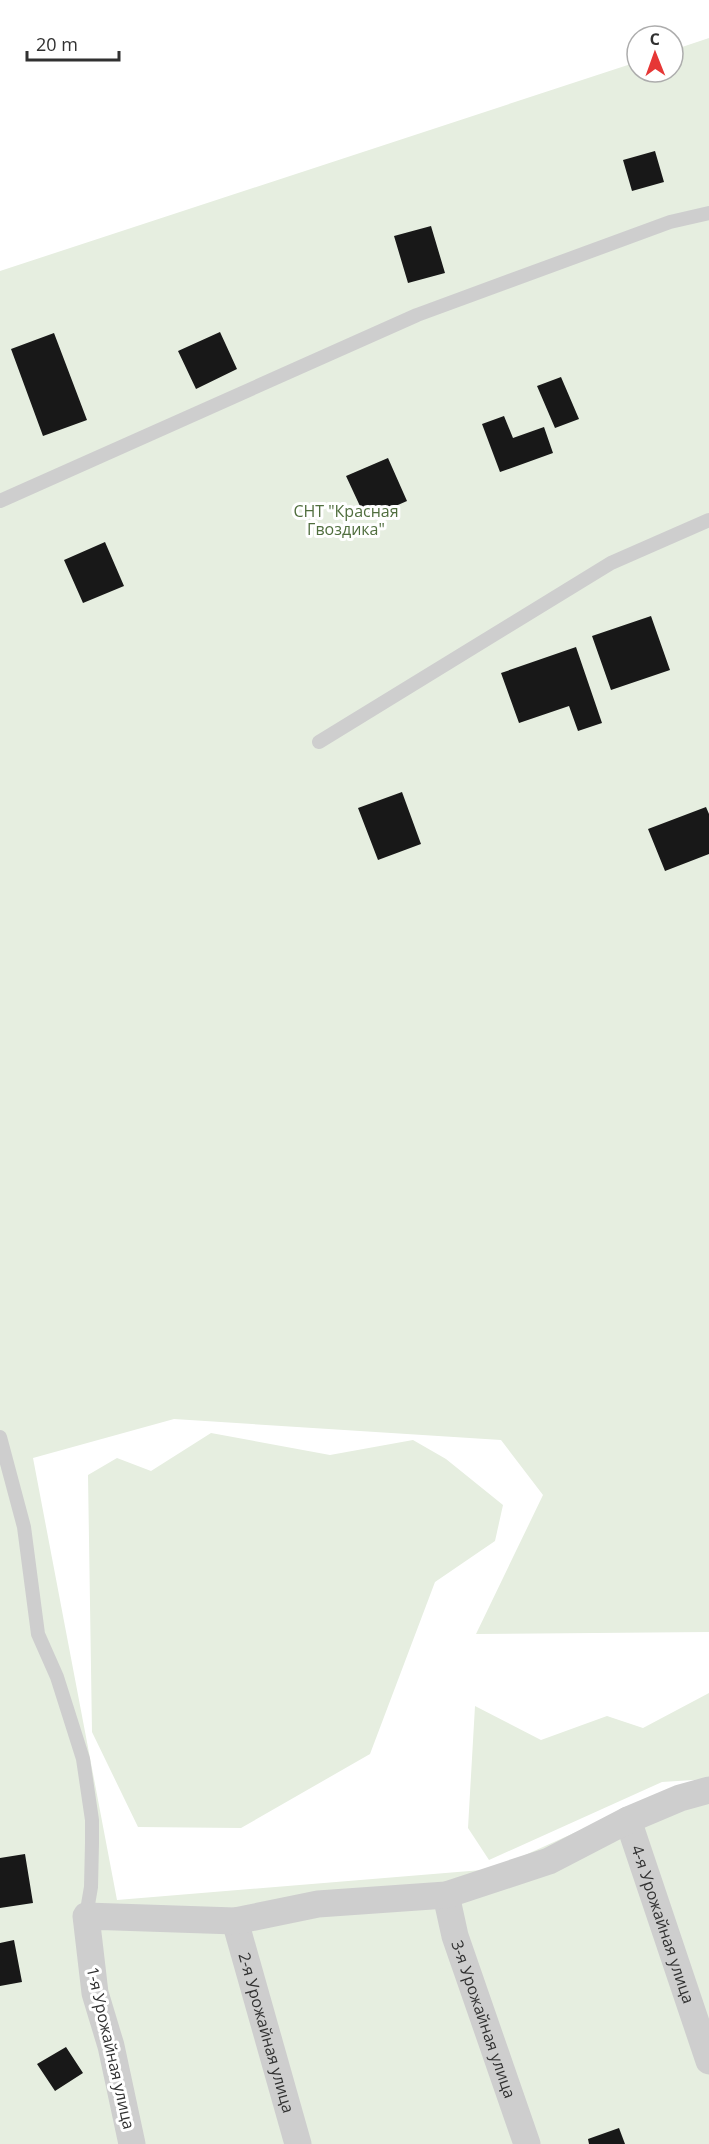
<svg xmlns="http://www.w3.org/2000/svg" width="709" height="2144" font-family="'Open Sans',sans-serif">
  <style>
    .green { fill: #e6eee0 }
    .building { fill: #181818 }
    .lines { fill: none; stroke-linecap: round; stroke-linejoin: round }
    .service { stroke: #cecece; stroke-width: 14 }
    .minor { stroke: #cecece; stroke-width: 27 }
    .labels { text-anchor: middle; stroke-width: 6; stroke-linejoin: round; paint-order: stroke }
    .park-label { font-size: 16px; fill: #506e3e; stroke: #fff }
    .street-label { font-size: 16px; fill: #313131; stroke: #fff }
  </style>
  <rect width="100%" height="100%" fill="#fff"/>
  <!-- green -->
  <path class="green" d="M709,38v1594l-233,2 67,-139 -42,-55 -327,-21 -141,39 84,442 377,-31 182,-82 33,-4v361h-709v-1873l637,-209v10h36v-22z
    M211,1433l119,22 83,-15 33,19 57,46 -8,36 -60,41 -65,172 -129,74 -103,-1 -46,-95 -4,-257 29,-17 34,13z
    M709,1693v86l-47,3 -173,78 -21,-32 7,-122 66,34 66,-24 36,12z"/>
  <!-- building -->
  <path class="building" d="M655,151l9,31 -32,9 -9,-31z
    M431,226l14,47 -37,10 -14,-47z
    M220,332l17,37 -41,20 -18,-38z
    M54,333l33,87 -44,16 -32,-87z
    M561,377l18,42 -24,9 -18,-42z
    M504,416l9,22 31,-11 9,26 -53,19 -18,-48z
    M388,458l19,43 -41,18 -20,-43z
    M105,542l19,44 -41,17 -19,-43z
    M651,616l19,54 -59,20 -19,-54z
    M576,647l26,76 -24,8 -9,-25 -50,17 -18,-50z
    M402,792l19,52 -43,16 -20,-52z
    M706,807l3,7v40l-44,17 -17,-42z
    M25,1854l8,49 -33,5v-50z
    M14,1940l8,42 -22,4v-43z
    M66,2047l17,26 -28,18 -18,-27z
    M619,2128l6,16h-36l-1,-5z"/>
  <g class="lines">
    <!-- service -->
    <path class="service" d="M0,501l417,-186 253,-93 39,-9
      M319,742l292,-179 98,-43
      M0,1437l24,90 14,107 19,43 26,82 9,61v23l-1,44 -5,29"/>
    <!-- minor -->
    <g class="minor">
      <path id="s1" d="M628,1820l81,241"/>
      <path id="s2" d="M446,1895l9,41 72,208"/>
      <path id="s3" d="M235,1921l63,223"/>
      <path d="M132,2144l-21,-98 -16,-53 -9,-77 149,5 83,-17 128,-9 103,-34 79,-41 52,-22 29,-8"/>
    </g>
  </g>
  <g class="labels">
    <!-- park labels -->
    <g class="park-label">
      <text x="346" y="517">СНТ "Красная<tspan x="346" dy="18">Гвоздика"</tspan></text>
    </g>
    <!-- street labels -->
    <g class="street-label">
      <text dy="6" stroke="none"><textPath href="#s1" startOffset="110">4-я Урожайная улица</textPath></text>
      <text dy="6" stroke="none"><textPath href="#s2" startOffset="130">3-я Урожайная улица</textPath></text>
      <text dy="6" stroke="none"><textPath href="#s3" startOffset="116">2-я Урожайная улица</textPath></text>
      <text transform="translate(111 2048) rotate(77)" y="6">1-я Урожайная улица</text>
    </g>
  </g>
  <!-- north arrow -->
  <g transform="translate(655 54) rotate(359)"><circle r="28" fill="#ffffff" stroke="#adadad" stroke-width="1.5"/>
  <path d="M0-4.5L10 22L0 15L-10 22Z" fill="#e63736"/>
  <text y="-9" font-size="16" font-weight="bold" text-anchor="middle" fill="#313131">С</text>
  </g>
  <!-- scale -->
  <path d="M27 51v9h92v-9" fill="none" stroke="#313131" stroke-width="3"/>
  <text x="36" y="51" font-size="18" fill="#313131" stroke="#ffffff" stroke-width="4.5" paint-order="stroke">20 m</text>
</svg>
